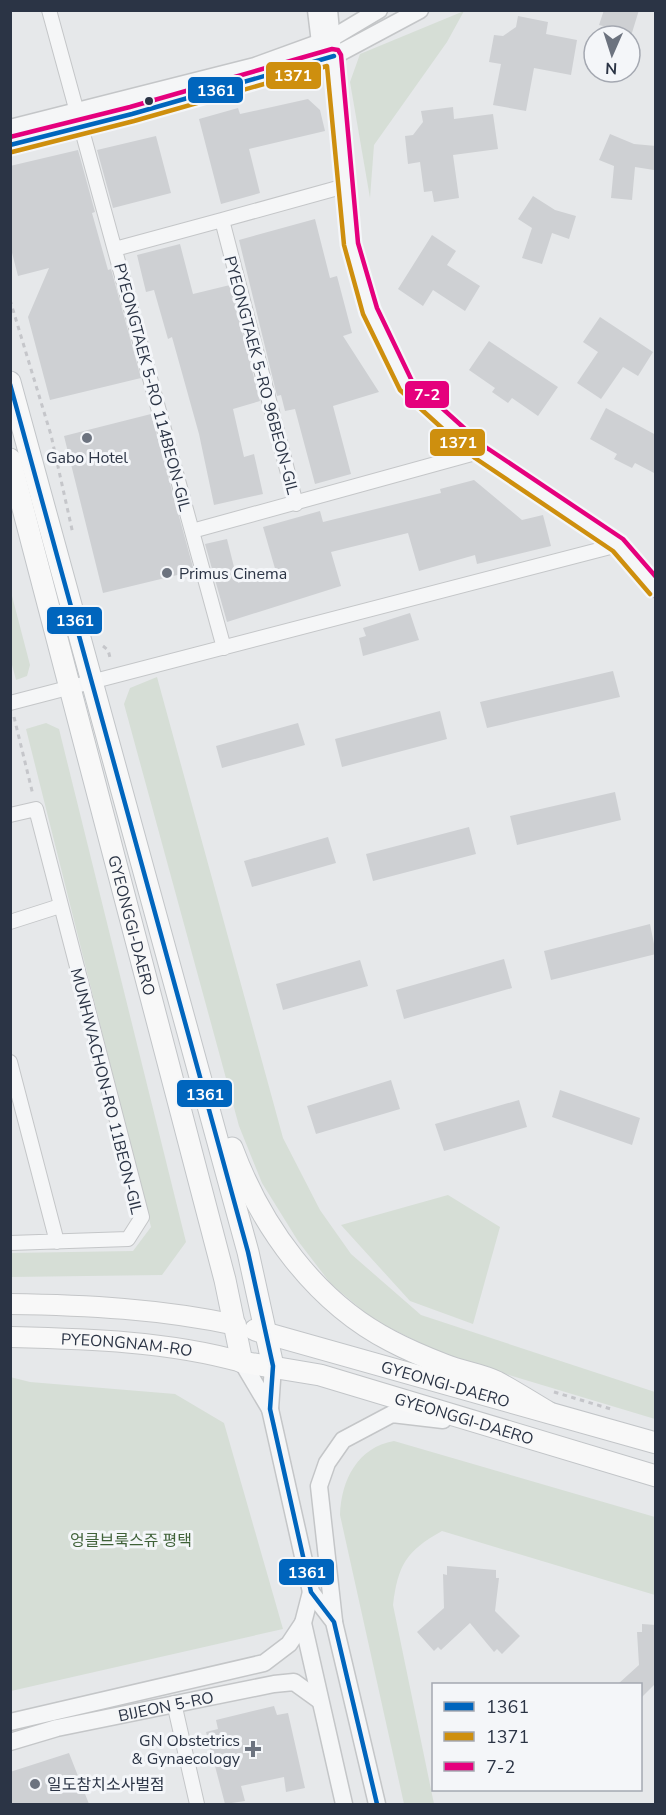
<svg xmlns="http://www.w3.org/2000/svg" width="666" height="1815" font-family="'Nunito Sans','Noto Sans KR',sans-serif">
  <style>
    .green { fill: #d6ded6 }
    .building { fill: #ced0d3 }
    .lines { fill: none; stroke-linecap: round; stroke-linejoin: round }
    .minor-casing { stroke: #c4c6c8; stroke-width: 16 }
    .tertiary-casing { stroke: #c4c6c8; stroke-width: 19 }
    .secondary-casing { stroke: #c4c6c8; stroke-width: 22 }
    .primary-casing { stroke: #c2c5c8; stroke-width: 23 }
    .path { stroke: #c5c6ca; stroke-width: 3; stroke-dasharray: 4.5 4.5; stroke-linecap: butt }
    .minor { stroke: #f5f6f7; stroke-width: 14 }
    .tertiary { stroke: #f5f6f7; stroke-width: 16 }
    .secondary { stroke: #f8f8f8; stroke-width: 20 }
    .primary { stroke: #f8f8f8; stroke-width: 21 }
    .bus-1-casing { stroke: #f4f6f9; stroke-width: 9 }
    .bus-2-casing { stroke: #f4f6f9; stroke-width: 9 }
    .bus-3-casing { stroke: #f4f6f9; stroke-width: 9 }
    .bus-1 { stroke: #0065bd; stroke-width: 4.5 }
    .bus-2 { stroke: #ce8f0e; stroke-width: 4.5 }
    .bus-3 { stroke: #e5007d; stroke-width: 4.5 }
    .bus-dot { fill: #2b3445; stroke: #f4f6f9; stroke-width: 2 }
    .poi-dot { fill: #6c737f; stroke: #f4f6f9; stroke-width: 2 }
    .labels { text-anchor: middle; stroke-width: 6; stroke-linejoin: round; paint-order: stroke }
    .street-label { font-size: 16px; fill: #2b3445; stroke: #f4f6f9 }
    .poi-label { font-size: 16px; fill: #2b3445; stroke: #f4f6f9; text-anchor: start }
    .park-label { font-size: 16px; fill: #3f6138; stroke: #f4f6f9 }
    .line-badge { stroke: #f4f6f9; stroke-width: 2 }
    .badge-label { font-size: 16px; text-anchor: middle; font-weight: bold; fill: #fff }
  </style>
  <rect width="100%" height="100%" fill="#e6e8ea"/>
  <!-- green -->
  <path class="green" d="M464,11l-17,31 -73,103 -4,53 -20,-116 10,-28z
    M11,592l19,73 -3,11 -11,4 -5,-19z
    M157,677l126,461 37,72 31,44 70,61 234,77v27l-206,-62 -75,-37 -43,-36 -33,-43 -36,-58 -23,-57 -115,-422 6,-16z
    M46,723l13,6 127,513 -24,33 -151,2 -1,-24 123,-2 18,-24 -125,-498z
    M448,1195l52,32 -27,97 -63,-23 -69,-76z
    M10,1377l20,5 145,12 49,29 59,206 -272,62z
    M394,1441l261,76v78l-213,-64c-36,20 -44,34 -49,74l41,199h-30l-64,-289c1,-35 18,-68 54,-74z"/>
  <!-- building -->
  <path class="building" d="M604,10h35l-8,26h-27l3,-9 -8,-2z
    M518,16l30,6 -2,12 31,6 -6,35 -37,-7 -8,43 -33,-6 8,-41 -12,-2 5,-27 9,1 13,-9z
    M308,99l12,11 5,21 -76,18 11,44 -39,11 -22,-85 39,-11 2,6z
    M453,107l1,12 39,-5 5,35 -45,6 6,43 -25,4 -2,-11 -8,1 -4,-30 -12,2 -3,-28 8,-1 10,-13 -2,-11z
    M610,134l24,10 22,2 -2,24 -19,-3 -3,33 -21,-2 3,-32 -15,-6z
    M156,136l15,57 -58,15 -16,-58z
    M78,150l17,62 -3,1 16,57 3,-1 30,109 -91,22 -22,-83 21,-49 -31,8 -8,-31v-79z
    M533,196l22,14 21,6 -7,23 -17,-6 -10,31 -20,-6 10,-30 -14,-9z
    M315,219l15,59 7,-2 15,57 -9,3 36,56 -46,14 18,68 -36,10 -20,-75 -10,2 -4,-16 -4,1 -38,-156z
    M432,235l24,16 -9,14 33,21 -15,25 -32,-21 -10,16 -25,-17z
    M180,244l13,50 37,-9 30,116 -27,8 11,48 10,-3 9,40 -49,11 -15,-71 -27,-97 -4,2 -14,-49 -8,2 -9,-37z
    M600,317l53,35 -15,24 -15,-9 -22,32 -24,-16 21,-31 -15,-10z
    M489,341l69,46 -20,29 -26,-18 -4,5 -16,-11 3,-4 -26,-18z
    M606,408l50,27v39l-21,-11 -3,5 -18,-9 3,-5 -27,-15z
    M151,414l43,157 -91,22 -39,-157z
    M474,480l48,40 21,-5 8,31 -74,18 -2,-9 -56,16 -11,-38 -77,19 10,34 -114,36 -22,-78 22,-5 11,44 38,-11 -13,-45 57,-16 3,11 118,-29 -1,-4z
    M410,613l9,27 -56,16 -4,-18 7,-2 -3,-8z
    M613,671l7,26 -133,31 -7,-26z
    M440,711l7,28 -105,28 -7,-28z
    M298,723l7,22 -83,23 -6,-22z
    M615,792l6,28 -104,25 -7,-29z
    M469,827l7,27 -103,27 -7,-27z
    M328,837l8,26 -84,24 -8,-26z
    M650,924l6,30 -105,26 -7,-29z
    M504,959l8,29 -108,31 -8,-29z
    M360,960l8,26 -85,24 -7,-26z
    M391,1080l9,29 -84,25 -9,-28z
    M560,1090l80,28 -8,27 -80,-28z
    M519,1100l8,27 -83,24 -9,-27z
    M447,1566l49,4v8h3l-4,33 25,25 -18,18 -5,-5 -3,3 -24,-29 -29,27 -3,-3 -4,4 -17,-19 27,-24 -1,-34 4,1z
    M642,1624l14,1v58l-16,16v-15h-22l21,-19 -2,-33h5z
    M274,1706l3,9 11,-2 17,75 -19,4 -2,-15 -43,9 4,15 -20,3 -19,-72 12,-3 -2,-9z
    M69,1753l20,51h-79v-32z"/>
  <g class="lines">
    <!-- minor casing -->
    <g class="minor-casing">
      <path id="minor" d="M49,10l175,638
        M115,249l107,-29
        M296,504l-74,-284 123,-34
        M192,531l287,-79
        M10,703l608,-158
        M10,815l26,-6 106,408 -14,22 -118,4
        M10,922l50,-16
        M10,1062l47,180
        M174,1703l23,101"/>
    </g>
    <!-- tertiary casing -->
    <g class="tertiary-casing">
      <g id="tertiary">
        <path d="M316,10l5,41"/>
        <path d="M329,10l22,234 19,67 36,75 73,66 139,93 38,44"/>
        <path d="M10,128l245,-62 77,-28 47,-28"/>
        <path d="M10,145l122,-31 202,-58 86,-46"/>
        <path d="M242,1362l28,47"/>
        <path d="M273,1366l-3,43 41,183 23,30 43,182"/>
        <path d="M311,1592l-8,31 41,181"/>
        <path d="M334,1621l-15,-135 8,-23 16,-23 49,-26 51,6"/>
        <path d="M10,1722l254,-59 25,-19 14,-21"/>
        <path id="s1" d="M10,1742l47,-14 217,-44 20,-2 25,18"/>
      </g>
    </g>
    <!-- secondary casing -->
    <g class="secondary-casing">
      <g id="secondary">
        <path d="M10,1304c77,1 151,5 226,21"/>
        <path id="s2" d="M10,1337c77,2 158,4 232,25"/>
      </g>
    </g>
    <!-- primary casing -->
    <g class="primary-casing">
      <g id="primary">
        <path d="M10,382l238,870 25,114"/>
        <path id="s3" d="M10,459l215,821 17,82 78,13 336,101"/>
        <path d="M232,1148c29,78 83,154 159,193 17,9 36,17 54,24 17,7 36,9 52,17 17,9 34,20 51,30"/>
        <path id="s4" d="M255,1330l401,113"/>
      </g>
    </g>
    <!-- path -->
    <path class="path" d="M10,300l41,135 22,99
      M103,646l5,4 3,11
      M14,717l19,78
      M554,1392l60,18"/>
    <!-- minor -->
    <use href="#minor" class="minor"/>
    <!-- tertiary -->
    <use href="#tertiary" class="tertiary"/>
    <!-- secondary -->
    <use href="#secondary" class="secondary"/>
    <!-- primary -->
    <use href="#primary" class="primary"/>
    <!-- bus-1 casing -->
    <g class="bus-1-casing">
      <path id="bus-1" d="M10,145l122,-31 202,-58
        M10,384l238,868 25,114 -3,43 41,183 23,30 43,182"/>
    </g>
    <!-- bus-2 casing -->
    <g class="bus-2-casing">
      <path id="bus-2" d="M12,152l122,-31 193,-55 17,179 19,69 37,76 75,68 138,93 37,43"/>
    </g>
    <!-- bus-3 casing -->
    <g class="bus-3-casing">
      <path id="bus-3" d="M10,137l120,-30 202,-58 6,1 3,5 17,188 19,65 35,73 72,65 139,93 33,38"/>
    </g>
    <!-- bus-1 -->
    <use href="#bus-1" class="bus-1"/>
    <!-- bus-2 -->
    <use href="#bus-2" class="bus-2"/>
    <!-- bus-3 -->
    <use href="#bus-3" class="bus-3"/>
  </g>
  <!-- markers -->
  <circle class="bus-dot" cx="149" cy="101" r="5"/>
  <g class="poi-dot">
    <circle cx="87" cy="438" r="6"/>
    <circle cx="167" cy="573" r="6"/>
    <path d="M250 1740h6v6h6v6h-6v6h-6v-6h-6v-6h6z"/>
    <circle cx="35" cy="1784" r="6"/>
  </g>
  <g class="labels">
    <!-- street labels -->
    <g class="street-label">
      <text transform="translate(262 375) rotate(75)" y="6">PYEONGTAEK 5-RO 96BEON-GIL</text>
      <text transform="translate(153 387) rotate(75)" y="6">PYEONGTAEK 5-RO 114BEON-GIL</text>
      <text dy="6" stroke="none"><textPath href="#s3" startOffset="482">GYEONGGI-DAERO</textPath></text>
      <text transform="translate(107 1091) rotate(76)" y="6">MUNHWACHON-RO 11BEON-GIL</text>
      <text dy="6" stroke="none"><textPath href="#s2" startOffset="117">PYEONGNAM-RO</textPath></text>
      <text dy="6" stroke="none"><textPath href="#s4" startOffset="198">GYEONGI-DAERO</textPath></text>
      <text dy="6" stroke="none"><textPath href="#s3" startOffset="1162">GYEONGGI-DAERO</textPath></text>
      <text dy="6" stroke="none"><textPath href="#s1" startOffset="160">BIJEON 5-RO</textPath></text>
    </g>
    <!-- poi labels -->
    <g class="poi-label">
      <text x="87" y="463" text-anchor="middle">Gabo Hotel</text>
      <text x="179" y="579">Primus Cinema</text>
      <text x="240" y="1746" text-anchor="end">GN Obstetrics<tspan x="240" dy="18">&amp; Gynaecology</tspan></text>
      <text x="47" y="1790">일도참치소사벌점</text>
    </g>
    <!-- park labels -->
    <g class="park-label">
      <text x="131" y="1546">엉클브룩스쥬 평택</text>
    </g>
  </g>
  <g class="line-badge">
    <rect x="265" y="61" width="57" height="29" rx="6" fill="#ce8f0e"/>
    <rect x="187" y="76" width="57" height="28" rx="6" fill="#0065bd"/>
    <rect x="404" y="380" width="46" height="29" rx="6" fill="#e5007d"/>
    <rect x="429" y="428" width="57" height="29" rx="6" fill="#ce8f0e"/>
    <rect x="46" y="606" width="57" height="29" rx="6" fill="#0065bd"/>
    <rect x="176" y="1079" width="57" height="29" rx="6" fill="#0065bd"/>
    <rect x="278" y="1558" width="57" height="28" rx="6" fill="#0065bd"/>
  </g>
  <g class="badge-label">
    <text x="293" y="81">1371</text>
    <text x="216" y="96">1361</text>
    <text x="427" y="400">7-2</text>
    <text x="458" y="448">1371</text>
    <text x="75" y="626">1361</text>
    <text x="205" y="1100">1361</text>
    <text x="307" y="1578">1361</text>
  </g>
  <!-- border -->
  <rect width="666" height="1815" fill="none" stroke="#2b3445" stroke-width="24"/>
  <!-- legend -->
  <rect x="432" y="1683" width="210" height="108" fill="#f4f6f9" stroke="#a4a8b1" stroke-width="1.5"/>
  <rect x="444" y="1702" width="30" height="9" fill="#0065bd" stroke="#a4a8b1" stroke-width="1.5"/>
  <text x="486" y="1713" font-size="18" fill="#2b3445">1361</text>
  <rect x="444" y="1732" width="30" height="9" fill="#ce8f0e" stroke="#a4a8b1" stroke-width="1.5"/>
  <text x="486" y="1743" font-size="18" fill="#2b3445">1371</text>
  <rect x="444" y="1762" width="30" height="9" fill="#e5007d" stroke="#a4a8b1" stroke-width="1.5"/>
  <text x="486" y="1773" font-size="18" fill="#2b3445">7-2</text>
  <!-- north arrow -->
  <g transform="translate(612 54) rotate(183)"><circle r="28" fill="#f4f6f9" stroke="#a4a8b1" stroke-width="1.5"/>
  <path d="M0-4.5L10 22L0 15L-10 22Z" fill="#6c737f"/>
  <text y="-9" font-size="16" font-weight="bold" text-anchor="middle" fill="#2b3445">N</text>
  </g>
</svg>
